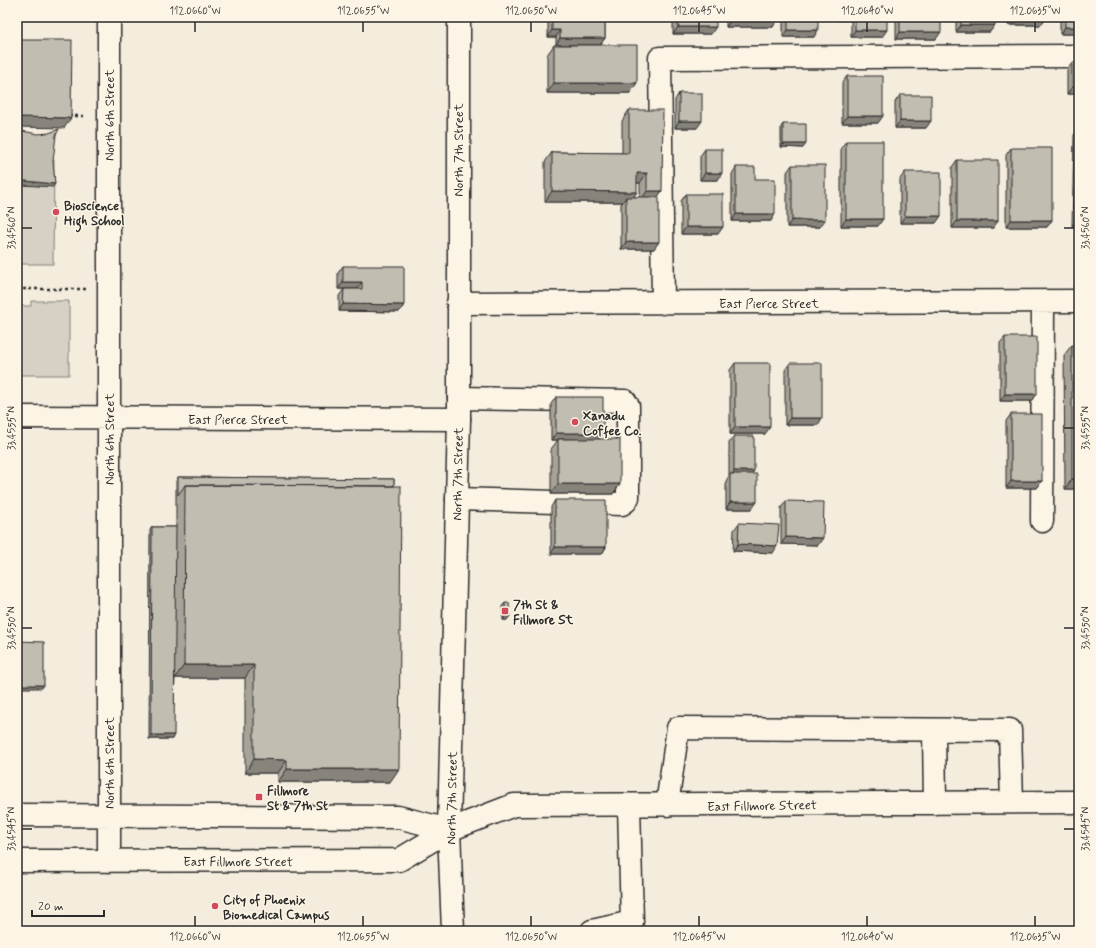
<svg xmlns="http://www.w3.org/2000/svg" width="1096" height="948" font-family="Mynerve,sans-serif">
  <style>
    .green { fill: #d6d1c4; stroke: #807e78 }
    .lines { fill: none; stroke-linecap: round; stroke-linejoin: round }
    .minor-casing { stroke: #2b2b2b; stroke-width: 25 }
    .major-casing { stroke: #2b2b2b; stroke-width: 25 }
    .path { stroke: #2b2b2b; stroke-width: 2.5; stroke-dasharray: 3 3; stroke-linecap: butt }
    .minor { stroke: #fcf5e5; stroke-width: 22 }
    .major { stroke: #fcf5e5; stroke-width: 22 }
    .wall { fill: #a7a398; stroke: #2b2b2b; fill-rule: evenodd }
    .shaded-wall { fill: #88847c; stroke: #2b2b2b }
    .building { fill: #c2bdb1; stroke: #2b2b2b }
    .ticks { fill: none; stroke: #2b2b2b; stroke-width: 1.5 }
    .poi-dot { fill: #d1495b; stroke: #fcf5e5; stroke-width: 1.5 }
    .labels { text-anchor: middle; stroke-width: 3; stroke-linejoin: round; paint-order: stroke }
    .street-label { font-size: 13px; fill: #2b2b2b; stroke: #fcf5e5 }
    .poi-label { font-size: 13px; font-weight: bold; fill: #2b2b2b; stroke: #fcf5e5; text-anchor: start }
    .neatline { fill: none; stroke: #2b2b2b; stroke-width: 1.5 }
    .ticks-label { font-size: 10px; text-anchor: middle; fill: #2b2b2b }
  </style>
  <rect width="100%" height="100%" fill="#f4edde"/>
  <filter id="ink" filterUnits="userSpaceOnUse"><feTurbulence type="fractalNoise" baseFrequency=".025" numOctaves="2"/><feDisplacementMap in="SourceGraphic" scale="8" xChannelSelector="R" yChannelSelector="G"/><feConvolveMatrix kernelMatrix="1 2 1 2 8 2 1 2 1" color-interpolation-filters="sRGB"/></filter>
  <g filter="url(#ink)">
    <!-- green -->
    <path class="green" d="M54,160l-1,104h-36v-101z
      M31,301h38v74h-52v-69h14z"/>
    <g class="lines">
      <!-- minor casing -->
      <g class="minor-casing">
        <path id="minor" d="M458,303l621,-2
          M663,303l-3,-245 419,-2
          M17,417l442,2
          M457,499l165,5 4,-3 2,-4v-91l-3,-5 -166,-3
          M1042,521l1,-219
          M934,730l1,73
          M667,805l11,-77 332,2 2,72
          M17,815l381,2 51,13
          M17,861l382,-1 50,-30 65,-25 565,-3
          M109,861v-844
          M592,931l40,-9 -3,-117"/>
      </g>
      <!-- major casing -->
      <g class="major-casing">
        <path id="major" d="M453,931l-4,-101 10,-411v-402"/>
      </g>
      <!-- path -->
      <path class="path" d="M69,116h17
        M17,289h69
        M17,630h4"/>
      <!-- minor -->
      <use href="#minor" class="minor"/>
      <!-- major -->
      <use href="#major" class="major"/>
    </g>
    <!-- wall -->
    <path class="wall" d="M548,17h57v21l-5,7h-44v-8h-8z
      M673,17h43l-5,17h-38z
      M726,17h51l-4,10h-47z
      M783,17h48l-1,1h-12l-4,19h-31z
      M836,17h51l-5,20h-31v-17h-15z
      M896,17h45l-5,22h-40z
      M956,17h39l-5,15h-34z
      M1008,17h38v1l-5,7h-33z
      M1060,17h19v17h-19z
      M554,45l76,48h-83v-38z
      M1072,63l7,31h-12v-24z
      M847,76l31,47h-36v-40z
      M679,93l18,35h-22v-28z
      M900,95l26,33h-31v-26z
      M629,110l29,87 -4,52h-33v-45l2,-2h-78v-40l7,-10 70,1v-32zM637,183h3v14h-7z
      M783,124l20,24 -22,-1v-20z
      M1078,129h1v97h-7l2,-91z
      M846,141l32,85h-37v-78z
      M1011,148l41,72 -5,7h-41v-72z
      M705,149l13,31h-18v-24z
      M957,160l36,68h-41v-61z
      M792,165l28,62h-33v-55z
      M736,167l19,12 16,42h-39v-47z
      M905,172l31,51h-36v-44z
      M686,194l32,40h-37v-33z
      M343,266l61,39 -5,7 -60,-1v-15l5,-7h-6v-16z
      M1005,337l32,57 -5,7h-32v-58z
      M1072,345l7,144h-14l-1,-134z
      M735,363l30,71h-35v-64z
      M790,363l28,62h-33v-55z
      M556,397l47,36 -4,6 14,55h-62v-45l7,-9h-7v-36z
      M1011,414l31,67 -5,7h-31v-67z
      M734,436l17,38 1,35h-26v-28l3,-5v-33z
      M178,477l216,2 -4,303h-112v-9h-33v-95h-70l-3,61h-23l1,-209 2,-3h24v-46z
      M555,500l51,47 -4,7h-51v-47z
      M786,501l32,44 -37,-1v-36z
      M739,523l34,30 -40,-2 1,-21z
      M505,603l2,17h-4l-1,-14z"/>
    <!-- shaded-wall -->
    <path class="shaded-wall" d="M815,17h16l-1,1h-16z
      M838,17h14l-1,3h-15z
      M1013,18h33l-5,7h-33z
      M731,20h46l-4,7h-47z
      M961,25h34l-5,7h-34z
      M678,27h38l-5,7h-38z
      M1065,27h14v7h-19z
      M552,30h8l-4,7h-8z
      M788,30h30l-4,7h-31z
      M855,30h32l-5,7h-31z
      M900,32h41l-5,7h-40z
      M560,38h45l-5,7h-44z
      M554,83h83l-7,10h-83z
      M1072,87h7v7h-12z
      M847,116h36l-5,7h-36z
      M17,117l54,1 -7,10 -47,-1z
      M679,121h23l-5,7h-22z
      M900,121h31l-5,7h-31z
      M783,144h23l-3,4 -22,-1z
      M637,173h10l-7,10h-10z
      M705,173h17l-4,7h-18z
      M25,181l30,3 -2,3 -31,-2 -5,1v-3z
      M552,191l85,1 -7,10 -4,-5 -3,5h-78z
      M647,191h15l-7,10h-15z
      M736,214h39l-4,7h-39z
      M905,216h36l-5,7h-36z
      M846,219h37l-5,7h-37z
      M1077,219h2v7h-7z
      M792,220h33l-5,7h-33z
      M1011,220h41l-5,7h-41z
      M957,221h41l-5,7h-41z
      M686,227h37l-5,7h-37z
      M626,242h33l-5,7h-33z
      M343,282h19l-5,7h-19z
      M343,304l61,1 -5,7 -60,-1z
      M1005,394h32l-5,7h-32z
      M790,418h32l-4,7h-33z
      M735,427h35l-5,7h-35z
      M556,433h47l-5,7 -40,-1v1h-7z
      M734,471h20l-5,7 -19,-2z
      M1072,479h7v10h-14z
      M1011,481h31l-5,7h-31z
      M558,484h62l-7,10h-62z
      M730,502h27l-5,7h-26z
      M786,537l37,1 -5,7 -37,-1z
      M738,544l39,2 -4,7 -40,-2z
      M555,547h51l-4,7h-51z
      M505,616h5l-3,4h-4z
      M184,665h70l-9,13h-70z
      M17,685h27l-2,3h-25z
      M151,735h23l-2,4h-23z
      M254,759l33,1 -9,13h-33z
      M287,769h112l-9,13h-112z"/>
    <!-- building -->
    <path class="building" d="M552,17h53v21h-45v-8h-8z
      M678,17h38v10h-38z
      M731,17h46v3h-46z
      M788,17h30v13h-30z
      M855,17h32v13h-32z
      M900,17h41v15h-41z
      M961,17h34v8h-34z
      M1013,17h33v1h-33z
      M1065,17h14v10h-14z
      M17,40h55l-1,78 -54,-1z
      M554,45h83v38h-83z
      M1072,63h7v24h-7z
      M847,76h36v40h-36z
      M679,93h23v28h-23z
      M900,95h31v26h-31z
      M629,110h34l-1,81h-15v-18h-10v19l-85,-1v-39l77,1z
      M783,124h23v20h-23z
      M59,129l-3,6 -3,26 2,23 -30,-3 -8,2v-53l21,4 11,-1z
      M1078,129h1v90h-2z
      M846,141h37v78h-37z
      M1011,148h41v72h-41z
      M705,149h17v24h-17z
      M957,160h41v61h-41z
      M792,165h33v55h-33z
      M736,167h19v12h20v35h-39z
      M905,172h36v44h-36z
      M686,194h37v33h-37z
      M626,197h33v45h-33z
      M343,266h61v39l-61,-1 1,-15h18v-7h-19z
      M1005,337h32v57h-32z
      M1072,345h7v134h-7z
      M735,363h35v64h-35z
      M790,363h32v55h-32z
      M556,397h47v36h-47z
      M1011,414h31v67h-31z
      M734,436h20v35h-20z
      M558,439h62v45h-62z
      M730,474h27v28h-27z
      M178,477l216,2v7l-209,-1 -7,10z
      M185,485l216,1 -2,283h-112v-9l-33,-1v-94h-70z
      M555,500h51v47h-51z
      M786,501l38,1 -1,36 -37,-1z
      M739,523l40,2 -2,21 -39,-2z
      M152,527h24l-2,208h-23z
      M505,603h4l1,13h-5z
      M17,641l27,1v43h-27z
      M883,930h26v1h-26z"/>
  </g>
  <!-- ticks -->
  <path class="ticks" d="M195,22v10M363,22v10M531,22v10M699,22v10M867,22v10M1035,22v10M22,228h10M1064,228h10M22,428h10M1064,428h10M22,628h10M1064,628h10M22,829h10M1064,829h10M195,916v10M363,916v10M531,916v10M699,916v10M867,916v10M1035,916v10"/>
  <!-- markers -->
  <g class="poi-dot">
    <circle cx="56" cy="212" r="4"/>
    <circle cx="575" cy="422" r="4"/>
    <rect x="501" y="607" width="8" height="8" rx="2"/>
    <rect x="255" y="793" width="8" height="8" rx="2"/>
    <circle cx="215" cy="906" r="4"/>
  </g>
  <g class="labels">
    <!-- street labels -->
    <g class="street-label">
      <text transform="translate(109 115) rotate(-90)" y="5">North 6th Street</text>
      <text transform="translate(458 150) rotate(-90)" y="5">North 7th Street</text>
      <text x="769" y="308">East Pierce Street</text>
      <text x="238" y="424">East Pierce Street</text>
      <text transform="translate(109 439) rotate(-90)" y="5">North 6th Street</text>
      <text transform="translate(457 474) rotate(-89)" y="5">North 7th Street</text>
      <text transform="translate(109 763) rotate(-90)" y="5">North 6th Street</text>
      <text transform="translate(451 798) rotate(-89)" y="5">North 7th Street</text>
      <text transform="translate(762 805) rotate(-1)" y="5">East Fillmore Street</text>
      <text x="238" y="866">East Fillmore Street</text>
    </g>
    <!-- poi labels -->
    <g class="poi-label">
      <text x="64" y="210">Bioscience<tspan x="64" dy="15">High School</tspan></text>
      <text x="583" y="420">Xanadu<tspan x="583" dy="15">Coffee Co.</tspan></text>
      <text x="513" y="609">7th St &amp;<tspan x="513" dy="15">Fillmore St</tspan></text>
      <text x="267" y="795">Fillmore<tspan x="267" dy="15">St &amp; 7th St</tspan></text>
      <text x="223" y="904">City of Phoenix<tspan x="223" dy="15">Biomedical Campus</tspan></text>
    </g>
  </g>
  <!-- margin -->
  <rect width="1096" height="948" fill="none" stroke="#fcf5e5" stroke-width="44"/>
  <!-- scale -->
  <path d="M32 910v6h72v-6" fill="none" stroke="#2b2b2b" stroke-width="2"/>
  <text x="38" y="910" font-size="12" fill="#2b2b2b" stroke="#fcf5e5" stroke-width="3" paint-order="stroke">20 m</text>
  <rect x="22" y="22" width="1052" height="904" class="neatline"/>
  <g class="ticks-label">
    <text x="195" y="14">112.0660°W</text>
    <text x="363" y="14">112.0655°W</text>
    <text x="531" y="14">112.0650°W</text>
    <text x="699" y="14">112.0645°W</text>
    <text x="867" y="14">112.0640°W</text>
    <text x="1035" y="14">112.0635°W</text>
    <text transform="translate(11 228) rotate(-90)" y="4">33.4560°N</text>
    <text transform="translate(1085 228) rotate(-90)" y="4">33.4560°N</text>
    <text transform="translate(11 428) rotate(-90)" y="4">33.4555°N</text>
    <text transform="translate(1085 428) rotate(-90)" y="4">33.4555°N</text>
    <text transform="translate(11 628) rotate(-90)" y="4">33.4550°N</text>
    <text transform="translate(1085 628) rotate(-90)" y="4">33.4550°N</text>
    <text transform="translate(11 829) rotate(-90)" y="4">33.4545°N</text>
    <text transform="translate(1085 829) rotate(-90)" y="4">33.4545°N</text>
    <text x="195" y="940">112.0660°W</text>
    <text x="363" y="940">112.0655°W</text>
    <text x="531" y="940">112.0650°W</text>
    <text x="699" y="940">112.0645°W</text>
    <text x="867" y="940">112.0640°W</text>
    <text x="1035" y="940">112.0635°W</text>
  </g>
</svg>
